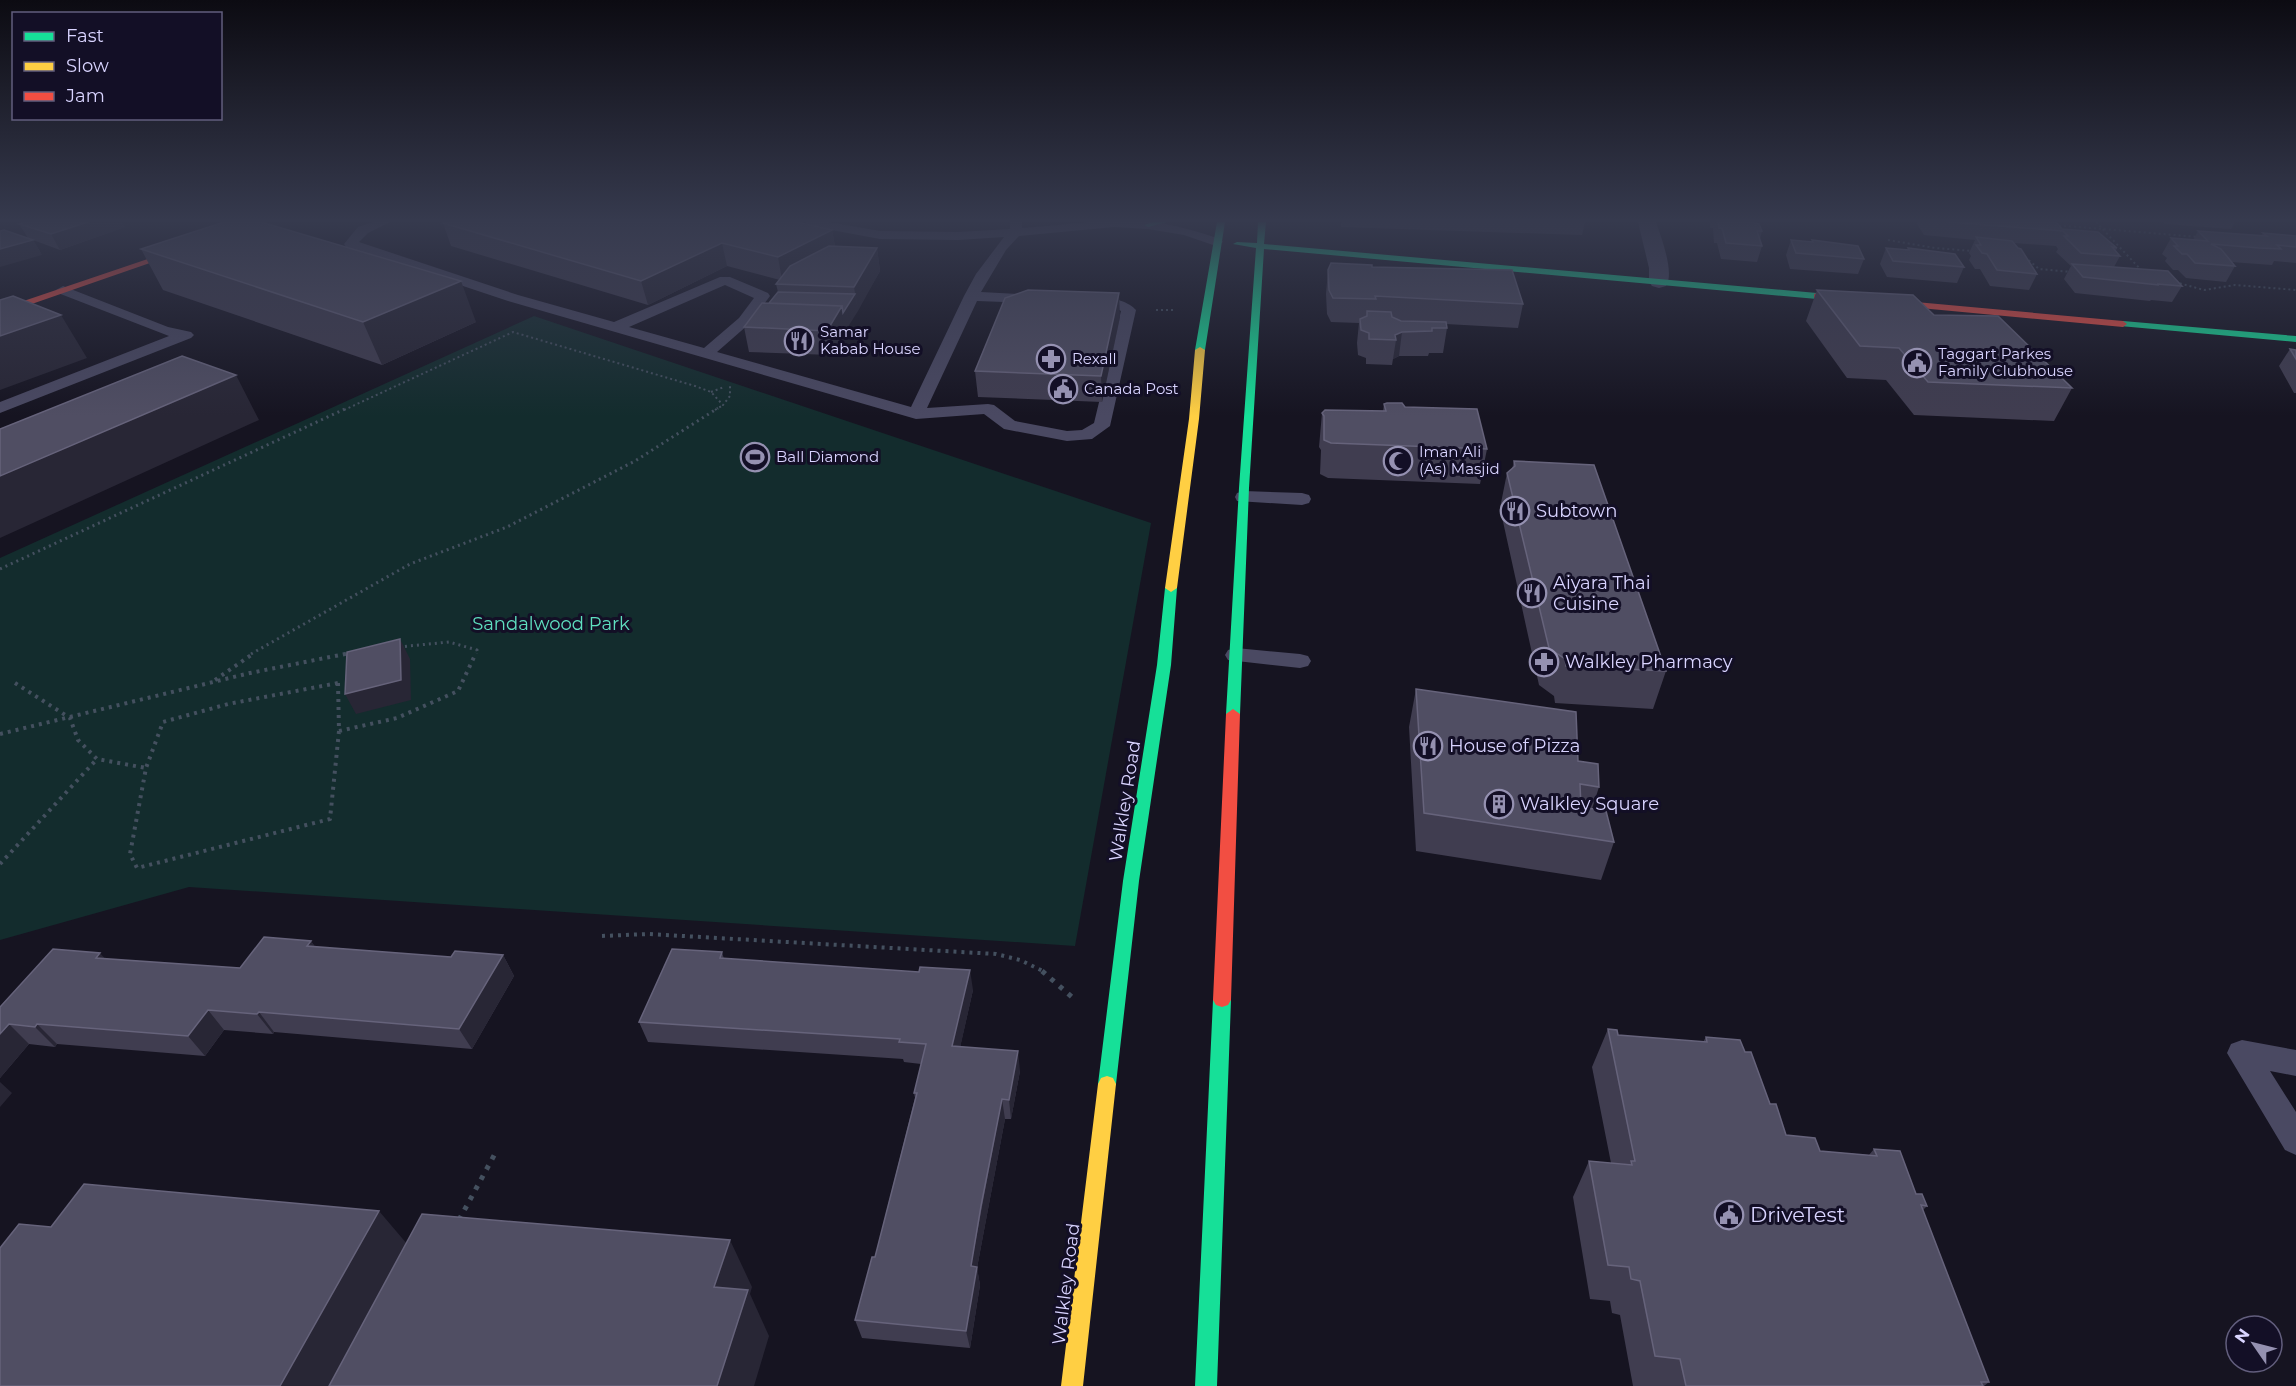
<svg xmlns="http://www.w3.org/2000/svg" width="2296" height="1386" font-family="Montserrat,sans-serif">
  <style>
    .green { fill: #132c2d }
    .lines { fill: none; stroke-linecap: round; stroke-linejoin: round }
    .path-far3 { stroke: #44505f; stroke-width: 2; stroke-dasharray: 2 3; stroke-linecap: butt }
    .path-far2 { stroke: #44505f; stroke-width: 3; stroke-dasharray: 2 4; stroke-linecap: butt }
    .path-far1 { stroke: #44505f; stroke-width: 4; stroke-dasharray: 3 5; stroke-linecap: butt }
    .path { stroke: #44505f; stroke-width: 5; stroke-dasharray: 4.5 7; stroke-linecap: butt }
    .lane { fill: #4a4962; fill-rule: evenodd }
    .street { fill: #4a4962; fill-rule: evenodd }
    .fast { fill: #16e098; fill-rule: evenodd }
    .slow { fill: #ffcf43; fill-rule: evenodd }
    .jam { fill: #f24e42; fill-rule: evenodd }
    .wall { fill: #403d50 }
    .shaded-wall { fill: #282635 }
    .building { fill: #504e63; stroke: #66637b; stroke-width: 1.5 }
    .labels { text-anchor: middle; stroke-width: 6; stroke-linejoin: round; paint-order: stroke }
    .far-poi-label { font-size: 15px; fill: #d9d4ff; stroke: #130f26; text-anchor: start }
    .poi-label { font-size: 18px; fill: #d9d4ff; stroke: #130f26; text-anchor: start }
    .park-label { font-size: 18px; fill: #5fe0c0; stroke: #130f26 }
    .street-label { font-size: 18px; fill: #d9d4ff; stroke: #130f26 }
    .near-poi-label { font-size: 21px; fill: #d9d4ff; stroke: #130f26; text-anchor: start }
  </style>
  <rect width="100%" height="100%" fill="#161421"/>
  <!-- green -->
  <path class="green" d="M534,316l617,207 -76,423 -886,-59 -189,53v-382z"/>
  <g class="lines">
    <!-- path-far3 -->
    <path class="path-far3" d="M2096,222l47,50
      M2054,225l145,12
      M1888,240l47,8 38,3
      M2025,257l14,12 33,3
      M2175,282l29,8 31,-5 61,5
      M1156,310h17
      M711,392l13,-5
      M344,410l169,-78 182,54 16,6 12,13 7,-9v-10
      M715,410l8,-5"/>
    <!-- path-far2 -->
    <path class="path-far2" d="M0,569l347,-161
      M399,647l50,-5 28,8 -2,4
      M251,654l159,-90 97,-37 128,-66 83,-53
      M344,654l6,-1"/>
    <!-- path-far1 -->
    <path class="path-far1" d="M215,680l39,-27
      M15,683l55,35 8,22 19,19 49,9
      M338,683l1,48 -9,88 -193,49 -7,-14 16,-86 17,-46 65,-18z
      M339,731l58,-13 61,-27 18,-38
      M0,734l250,-61 100,-20
      M0,864l97,-105
      M602,936l46,-2 348,20 24,6 25,12"/>
    <!-- path -->
    <path class="path" d="M1042,971l30,26
      M459,1220l38,-70"/>
    <!-- lane -->
    <path class="lane" d="M373,222h17l-22,11 -9,9 159,53 96,27 106,-45h10l38,16 2,3 -21,28 -32,28 194,55 53,-111 12,-22 28,-37 -46,3 -78,-1 -70,-13 -6,-4h25l51,9 78,1 52,-3v-7h12v6c43,-3 88,-11 131,-6 23,3 45,10 68,17l2,3 -7,4 -32,-11 -36,-6 -34,-2 -95,9 -13,14 -25,42 55,3 7,4 -7,4 -59,-2 -50,107 61,-4 6,1 21,16 52,10 15,-1 12,-7 27,-112c-11,-7 -29,0 -38,-9 10,-11 44,-3 53,8l-26,116 -18,13 -25,2 -63,-12 -20,-15 -68,5 -408,-118 -162,-54 -2,-3 14,-17zM725,285l29,13 -15,20 -35,30 -75,-21z
      M63,286l105,41 23,5 3,3 -3,3 -191,75v-11l169,-66 -111,-43 -2,-3z
      M1244,491l58,2 7,2 2,4 -2,4 -7,2 -65,-4 -2,-4 2,-4z
      M1236,648l64,6 8,2 3,5 -3,5 -8,2 -72,-8 -3,-5 3,-5z
      M2242,1040l54,10v26l-26,-5 26,41v43l-11,-5 -58,-97 4,-9z"/>
    <!-- street -->
    <path class="street" d="M1638,222h18c5,15 19,51 10,64l-7,2 -7,-2 -3,-4v-14z"/>
    <!-- fast -->
    <path class="fast" d="M1153,222h14l-19,5 -4,-2z
      M1217,222h8l-20,128 -5,3 -5,-3z
      M1258,222h8l-2,22 553,49 4,3 -4,3 -553,-50 -15,239 -9,226 -7,5 -7,-5 13,-226 17,-240 -23,-4 4,-2 20,1z
      M2123,321l173,15v6l-176,-16v-4z
      M1171,584l6,4 -6,77 -32,216 -23,203 -3,6 -6,2 -6,-2 -3,-6 25,-203 34,-216 8,-77z
      M1222,993l6,2 3,5 -14,386h-22l18,-386 3,-5z"/>
    <!-- slow -->
    <path class="slow" d="M1200,347l5,3 -6,69 -22,169 -6,4 -6,-4 24,-169 6,-69z
      M1107,1076l6,2 3,6 -33,302h-22l37,-302 3,-6z"/>
    <!-- jam -->
    <path class="jam" d="M257,222h11l-268,93v-6z
      M1817,293l306,28 4,3 -4,3 -309,-29v-4z
      M1233,709l7,5 -9,286 -3,5 -6,2 -6,-2 -3,-5 13,-286z"/>
  </g>
  <!-- wall -->
  <path class="wall" d="M25,222h97l3,5 -65,23 -27,-10 9,15 -14,-17 -9,-14z
    M1341,222h244l-3,13 -241,-8z
    M1710,222h45v1l7,8 -2,8 2,7 -5,16 -36,-3 -4,-16h-3l-1,-15h-3z
    M1918,222h138l6,7 55,19 -1,3 4,5 -6,11 68,19 -10,16 -21,-2 -1,1 -75,-8 -11,-14 7,-13 -15,-14 2,-3 -2,-3 -42,-3 23,31 -8,16 -39,-4 -10,-17h-5l-6,-9 2,-4 -2,-3 6,-13 -51,-5 -7,-11z
    M2163,222h72l-4,7 -66,-5z
    M443,223l389,7 3,16 42,2 3,23 -49,84 -82,-3 -5,-25 25,-24 9,-11 -2,-8 4,-4 -53,-14 -79,39 -197,-59z
    M2198,231l63,5 2,-3 33,3v27l-22,-2 -2,4 -41,-3 4,4 -9,16 -40,-4 -8,-8h-5l-8,-9 2,-3 -5,-4 9,-16 22,2z
    M1791,240l21,2v-2l52,19 -6,15 -68,-5 -4,-14z
    M1886,248l21,2 1,-2 56,19 -7,16 -70,-6 -7,-13z
    M141,249l335,73 -94,43 -219,-75z
    M1372,267l151,37 -5,24 -72,-4 1,4 -4,25h-14l-1,3h-29l-6,3 -1,6 -26,-1v-6l-8,-3 -1,-12 2,-20 -28,-1 -4,-8 -1,-20 2,-24z
    M1817,290l117,25 138,73 -18,33 -140,-6 -28,-35 -39,-2 -41,-57z
    M1120,317l-18,85 -124,-5 -3,-26z
    M2290,349l6,1v43h-2l-15,-27z
    M1384,404l21,3 82,42 -7,35 -152,-6 -8,-4 1,-24 -2,-3 3,-34 61,-2z
    M1514,461l152,210 -13,38 -98,-6 -1,-7 -15,-11 -39,-177 7,-35 5,-4z
    M1416,689l162,72 21,26 -7,22 22,33 -13,38 -185,-29 -7,-124z
    M311,941l4,6 136,10 52,-2 11,21 -42,73 -198,-17 -1,2 -49,-4 -19,26 -148,-12 -2,3 -26,-3 -29,34v-71l106,-48 134,9z
    M722,952l2,7 249,31 -13,57 60,24 -9,48h-6l-20,106 -8,43 3,17 -10,63 -108,-10 -7,-18 20,-63 40,-159 -1,-5 7,-29 -17,-2 -1,-3 -255,-17 -9,-20z
    M1608,1029l10,6 85,7 3,-5 39,15 41,83 34,16 49,4 5,-6 53,57 -4,4 66,172 -5,4h-351l-13,-71 -8,-2 -2,-12 -20,-2 -17,-102 16,-36 22,2 -19,-96z"/>
  <!-- shaded-wall -->
  <path class="shaded-wall" d="M88,222h34l3,5 -65,23 -9,-16z
    M832,230l4,23 -54,27 -4,-23z
    M33,240l9,15 -42,12v-18z
    M722,243l5,23 -79,39 -7,-24z
    M877,248l3,23 -22,40 -4,-24z
    M461,281l15,41 -94,43 -19,-43z
    M1119,293l1,24 -18,85 -1,-26z
    M855,294l3,17 -12,19 -3,-17z
    M842,306l4,24 -15,25 -4,-24z
    M61,315l26,43 -87,32v-54z
    M1402,332l-3,24 -6,3 3,-19 -1,-5z
    M236,375l23,45 -259,118v-62z
    M400,639l10,20 1,41 -55,14 -11,-20z
    M311,941l14,20 -18,-15z
    M100,953l18,20 -22,-15z
    M503,955l11,21 -42,73 -13,-20z
    M970,970l3,20 -17,76 -4,-20z
    M208,1010l16,20 -19,26 -17,-20z
    M259,1012l15,20 -1,2 -16,-20z
    M9,1024l20,20 -29,34v-44z
    M37,1024l20,20 -2,3 -20,-20z
    M1018,1051l2,20 -9,48 -2,-19z
    M0,1082l12,11 -12,14z
    M1002,1099l3,20 -28,149 3,17 -10,63 -4,-17 5,-65z
    M379,1211l40,47 -67,128h-72z
    M730,1240l22,47 -2,7 19,42 -15,50h-37l-3,-99z"/>
  <!-- building -->
  <path class="building" d="M25,222h63l-37,12 -32,-10z
    M224,222h37l200,59 -98,41 -222,-73z
    M447,222h350l35,8 -54,27 -56,-14 -81,38 -198,-58z
    M1718,222h36l1,1 4,1 3,7h-5l5,15 -36,-3 -4,-15h-3z
    M1949,222h107l6,7 36,3 19,16 -5,-1 8,9 -39,-3 -17,-17h4l-5,-5z
    M4,230l29,10 -33,9v-18z
    M2198,231l69,5 -4,-3 33,3v11l-19,-2 4,4 -22,-1 -48,-4 10,5 14,17 -40,-3 -8,-9h-5l-8,-8h4l-7,-8 37,3z
    M1976,237l36,4 6,7 3,1 16,25 -40,-4 -10,-16 -5,-1 -6,-8h5z
    M1791,240l22,2 -1,-2 46,6 6,13 -68,-6z
    M829,246l48,2 -23,39 -78,-3 14,-18z
    M1886,248l23,2 -1,-2 47,6 9,13 -71,-6z
    M1331,263l41,2v2l140,3 11,34 -148,-8 1,3 -43,-1 -4,-8 -1,-20z
    M2072,264l96,7 14,15 -25,-2 2,1 -76,-8z
    M1028,290l91,3 -18,83 -126,-5 30,-73z
    M1817,290l96,5 21,20 64,1 74,72 -144,-6 -29,-34 -39,-2z
    M778,292l77,2 -12,19 -1,-7 -73,-3z
    M13,296l48,19 -61,21v-36z
    M762,303l80,3 -15,25 -83,-4z
    M1367,311l24,1 1,5 9,4 45,1 1,6h-15v3l-30,1 -7,3 1,5 -27,-1v-6l-8,-3 -1,-11 7,-3z
    M2290,349l6,1v9z
    M182,356l54,19 -236,101v-47z
    M1387,403h15l3,4 72,2 10,40 -156,-6 -7,-3v-24l-2,-3 3,-3 61,1 -2,-7z
    M1514,461l80,4 72,206 -100,-5 -1,-7 -16,-11 -42,-175 8,-7z
    M400,639l1,41 -56,14 2,-42z
    M1416,689l160,23 2,49 20,3 1,23 -19,-3 1,23 25,4 8,31 -190,-29z
    M264,937l47,4 -4,5 144,11 4,-6 48,4 -44,74 -200,-17 -2,2 -49,-4 -20,26 -151,-12 -2,3 -26,-3 -9,10v-27l53,-58 47,4 -4,5 144,10z
    M672,949l50,3 -2,6 199,14 1,-5 50,3 -18,76 66,5 -9,49 -7,-1 -21,107 -10,60 6,1 -11,64 -111,-11 17,-63h3l42,-164h-3l12,-49 -27,-2 1,-3 -261,-17z
    M1608,1029l9,1 1,5 89,7 -1,-5 34,3 5,12h6l19,52h6l10,31 29,3 5,13 57,5 -3,-7 26,2 16,43h6l5,12 -6,-1 68,177h-8l2,4h-297l-6,-27 -25,-3 -15,-75 -9,-2 -2,-12 -21,-2 -19,-104 43,4 -1,-4h4z
    M84,1184l295,27 -99,175h-280v-138l19,-24 32,3z
    M422,1214l308,26 -16,47 34,3 -31,96h-388z"/>
  <!-- sky -->
  <linearGradient id="sky" x2="0" y2="1"><stop stop-color="#0c0b12"/><stop offset="0.53" stop-color="#363a4e"/><stop offset="1" stop-color="#363a4e" stop-opacity="0"/></linearGradient>
  <rect width="2296" height="416" fill="url(#sky)"/>
  <!-- icons -->
  <defs>
    <g id="restaurant-ring" transform="scale(1.5)"><circle r="9.5" fill="#130f26" stroke="#9591b1" stroke-width="1.5"/><path d="M-5-6h1v4h1v-4h1v4h1v-4h1v5L-1.5 .5V6h-2V.5L-5-1ZM5-6V6H3V1.5H1.5Q1.5-4 5-6Z" fill="#9591b1"/></g>
    <g id="pharmacy-ring" transform="scale(1.5)"><circle r="9.5" fill="#130f26" stroke="#9591b1" stroke-width="1.5"/><path d="M-2-6h4v4h4v4h-4v4h-4v-4h-4v-4h4Z" fill="#9591b1"/></g>
    <g id="civic-ring" transform="scale(1.5)"><circle r="9.5" fill="#130f26" stroke="#9591b1" stroke-width="1.5"/><path d="M-.6-6.5H3V-4.5H.6V-3L4-1V1h2V6H-6V1h2V-1L-.6-3ZM-1.2 2.5V6h2.4V2.5Z" fill="#9591b1"/></g>
    <g id="stadium-ring" transform="scale(1.5)"><circle r="9.5" fill="#130f26" stroke="#9591b1" stroke-width="1.5"/><path d="M0-5a6.5 5 0 1 0 0 10a6.5 5 0 1 0 0-10ZM-3.5-1.8h7v3.6h-7Z" fill="#9591b1"/></g>
    <g id="mosque-ring" transform="scale(1.5)"><circle r="9.5" fill="#130f26" stroke="#9591b1" stroke-width="1.5"/><path d="M3.5-4.9A6 6 0 1 0 3.5 4.9A5 5 0 1 1 3.5-4.9Z" fill="#9591b1"/></g>
    <g id="building-ring" transform="scale(1.5)"><circle r="9.5" fill="#130f26" stroke="#9591b1" stroke-width="1.5"/><path d="M-4-6H4V6H1V3H-1V6H-4ZM-2.5-4.3h1.7v1.8h-1.7ZM.8-4.3h1.7v1.8H.8ZM-2.5-1h1.7V.8h-1.7ZM.8-1h1.7V.8H.8Z" fill="#9591b1"/></g>
  </defs>
  <g fill-rule="evenodd">
    <use href="#restaurant-ring" x="799" y="341"/>
    <use href="#pharmacy-ring" x="1051" y="359"/>
    <use href="#civic-ring" x="1917" y="363"/>
    <use href="#civic-ring" x="1063" y="389"/>
    <use href="#stadium-ring" x="755" y="457"/>
    <use href="#mosque-ring" x="1398" y="461"/>
    <use href="#restaurant-ring" x="1515" y="511"/>
    <use href="#restaurant-ring" x="1532" y="593"/>
    <use href="#pharmacy-ring" x="1544" y="662"/>
    <use href="#restaurant-ring" x="1428" y="746"/>
    <use href="#building-ring" x="1499" y="804"/>
    <use href="#civic-ring" x="1729" y="1215"/>
  </g>
  <g class="labels">
    <!-- far-poi labels -->
    <g class="far-poi-label">
      <text x="820" y="337">Samar<tspan x="820" dy="17">Kabab House</tspan></text>
      <text x="1938" y="359">Taggart Parkes<tspan x="1938" dy="17">Family Clubhouse</tspan></text>
      <text x="1072" y="364">Rexall</text>
      <text x="1084" y="394">Canada Post</text>
      <text x="1419" y="457">Iman Ali<tspan x="1419" dy="17">(As) Masjid</tspan></text>
      <text x="776" y="462">Ball Diamond</text>
    </g>
    <!-- poi labels -->
    <g class="poi-label">
      <text x="1536" y="517">Subtown</text>
      <text x="1553" y="589">Aiyara Thai<tspan x="1553" dy="21">Cuisine</tspan></text>
      <text x="1565" y="668">Walkley Pharmacy</text>
      <text x="1449" y="752">House of Pizza</text>
      <text x="1520" y="810">Walkley Square</text>
    </g>
    <!-- park labels -->
    <g class="park-label">
      <text x="551" y="630">Sandalwood Park</text>
    </g>
    <!-- street labels -->
    <g class="street-label">
      <text transform="translate(1125 801) rotate(-81)" y="6">Walkley Road</text>
      <text transform="translate(1066 1284) rotate(-83)" y="6">Walkley Road</text>
    </g>
    <!-- near-poi labels -->
    <g class="near-poi-label">
      <text x="1750" y="1222">DriveTest</text>
    </g>
  </g>
  <!-- legend -->
  <rect x="12" y="12" width="210" height="108" fill="#130f26" stroke="#625e7d" stroke-width="1.5"/>
  <rect x="24" y="32" width="30" height="9" fill="#16e098" stroke="#625e7d" stroke-width="1.5"/>
  <text x="66" y="42" font-size="18" fill="#d9d4ff">Fast</text>
  <rect x="24" y="62" width="30" height="9" fill="#ffcf43" stroke="#625e7d" stroke-width="1.5"/>
  <text x="66" y="72" font-size="18" fill="#d9d4ff">Slow</text>
  <rect x="24" y="92" width="30" height="9" fill="#f24e42" stroke="#625e7d" stroke-width="1.5"/>
  <text x="66" y="102" font-size="18" fill="#d9d4ff">Jam</text>
  <!-- north arrow -->
  <g transform="translate(2254 1344) rotate(305)"><circle r="28" fill="#130f26" stroke="#625e7d" stroke-width="1.5"/>
  <path d="M0-4.5L10 22L0 15L-10 22Z" fill="#9591b1"/>
  <text y="-9" font-size="16" font-weight="bold" text-anchor="middle" fill="#d9d4ff">N</text>
  </g>
</svg>
